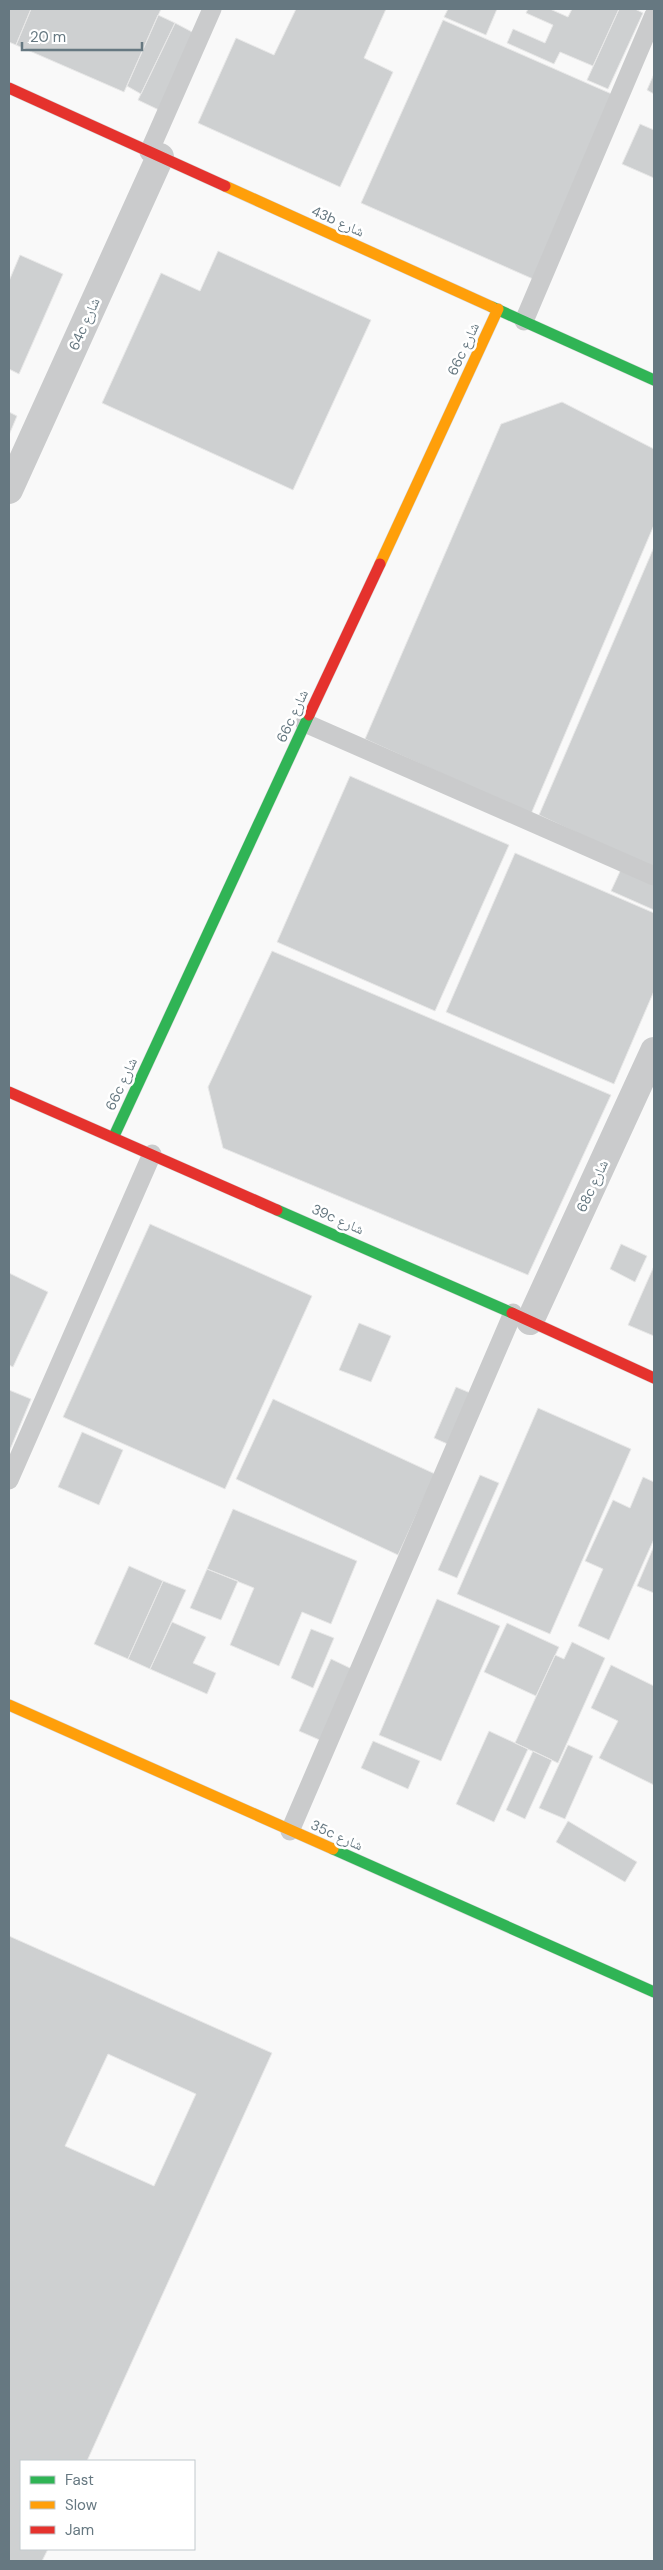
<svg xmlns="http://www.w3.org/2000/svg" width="663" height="2570" font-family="'DM Sans','Noto Naskh Arabic',sans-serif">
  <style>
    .building { fill: #ced0d1; stroke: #e8e8e8; fill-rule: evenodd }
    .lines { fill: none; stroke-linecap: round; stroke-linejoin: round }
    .fast-casing { stroke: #d5d6d7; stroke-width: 12 }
    .slow-casing { stroke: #d5d6d7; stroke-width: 12 }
    .jam-casing { stroke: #d5d6d7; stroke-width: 12 }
    .lane { stroke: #cacbcc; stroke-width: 19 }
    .street { stroke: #cacbcc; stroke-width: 28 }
    .fast { stroke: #30b455; stroke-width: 11 }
    .slow { stroke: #ff9f0a; stroke-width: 11 }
    .jam { stroke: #e5322d; stroke-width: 11 }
    .labels { text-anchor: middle; stroke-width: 5; stroke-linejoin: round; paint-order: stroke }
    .street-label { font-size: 14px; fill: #667881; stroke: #fff }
  </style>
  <rect width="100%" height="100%" fill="#f9f9f9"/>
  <!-- building -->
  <path class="building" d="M9,9h22l-15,36 -7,-3z
    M31,9h130l-37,83 -108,-47z
    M296,9h90l-22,49 29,14 -53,115 -142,-64 38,-85 38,17z
    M448,9h49l-11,26 -42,-18z
    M528,9h22l18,8 4,-8h47l-26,57 -33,-14 -6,12 -47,-21 6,-14 32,14 8,-18 -27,-12z
    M619,9h16l8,4 -35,76 -21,-9z
    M158,15l17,8 -34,71 -14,-8z
    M443,20l171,75 -81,184 -172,-76z
    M175,23l19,10 -35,77 -21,-10z
    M654,74v20l-7,-4z
    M640,124l14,6v48l-32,-14z
    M218,251l153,69 -78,170 -191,-87 59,-130 39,18z
    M20,255l43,19 -44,100 -10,-5v-88z
    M562,402l92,47v76l-123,289 -166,-75 136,-315z
    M9,412l8,4 -8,19z
    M654,547v322l-115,-54z
    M350,776l159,69 -74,166 -158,-69z
    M515,853l139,60v78l-40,93 -168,-72z
    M623,865l31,14v31l-43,-19z
    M272,951l339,144 -83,180 -305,-127 -15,-61z
    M150,1224l162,72 -87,193 -162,-72z
    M621,1244l26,12 -12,26 -25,-13z
    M654,1266v70l-26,-11z
    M9,1273l39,19 -35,75 -4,-2z
    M359,1323l32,13 -20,46 -32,-12z
    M456,1387l19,8 -23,51 -18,-8z
    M9,1390l22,9 -22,53z
    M273,1399l162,75 -37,81 -162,-76z
    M538,1408l93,41 -81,185 -93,-40z
    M82,1432l41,18 -24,55 -41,-18z
    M480,1475l19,8 -42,95 -19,-8z
    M643,1477l11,5v57l-45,101 -31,-14 25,-57 -18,-8 28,-61 17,8z
    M233,1509l124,52 -26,63 -29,-12 -23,54 -49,-21 24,-57 -47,-19z
    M654,1546v47l-17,-7z
    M129,1566l34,15 -35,78 -34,-15z
    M207,1569l31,12 -17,39 -31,-12z
    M163,1581l23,9 -36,79 -22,-10z
    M437,1599l63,27 -59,135 -62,-26z
    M172,1622l34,15 -13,26 23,10 -9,21 -57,-25z
    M507,1623l52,24 -23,49 -52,-24z
    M311,1629l23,9 -21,50 -22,-10z
    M572,1642l33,16 -47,105 -43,-20 40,-88 9,4z
    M331,1659l21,10 -30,72 -23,-10z
    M611,1665l43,21v99l-55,-27 19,-37 -27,-13z
    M489,1731l39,18 -34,73 -38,-18z
    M373,1741l47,20 -12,28 -47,-21z
    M568,1745l25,11 -28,63 -26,-11z
    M533,1751l19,9 -27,59 -19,-9z
    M568,1821l69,41 -12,20 -69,-40z
    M9,1936l263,117 -185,408h-66v88h27l-6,12h-33zM108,2054l88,40 -42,92 -89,-40z"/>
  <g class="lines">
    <!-- fast casing -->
    <g class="fast-casing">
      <path id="fast" d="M492,307l162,73
        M114,1136l195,-421
        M277,1210l235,103
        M333,1849l321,143"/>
    </g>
    <!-- slow casing -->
    <g class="slow-casing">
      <path id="slow" d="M225,186l267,121
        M380,564l118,-255
        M9,1705l324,144"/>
    </g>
    <!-- jam casing -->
    <g class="jam-casing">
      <path id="jam" d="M9,88l216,98
        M309,715l71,-151
        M9,1092l268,118
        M512,1313l142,65"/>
    </g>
    <!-- lane -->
    <path class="lane" d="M149,152l63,-143
      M524,321l130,-306
      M305,723l349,153
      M9,1480l143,-326
      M290,1831l223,-518"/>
    <!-- street -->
    <path class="street" d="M9,490l151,-333
      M530,1321l124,-270"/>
    <!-- fast -->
    <use href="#fast" class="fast"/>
    <!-- slow -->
    <use href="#slow" class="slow"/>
    <!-- jam -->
    <use href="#jam" class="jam"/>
  </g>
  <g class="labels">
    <!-- street labels -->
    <g class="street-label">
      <text transform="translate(338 221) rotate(24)" y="5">43b شارع</text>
      <text transform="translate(84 324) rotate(-66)" y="5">64c شارع</text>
      <text transform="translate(463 349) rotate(-65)" y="5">66c شارع</text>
      <text transform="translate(292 716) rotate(-65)" y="5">66c شارع</text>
      <text transform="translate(121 1084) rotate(-65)" y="5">66c شارع</text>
      <text transform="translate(592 1186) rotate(-65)" y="5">68c شارع</text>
      <text transform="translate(338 1219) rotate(24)" y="5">39c شارع</text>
      <text transform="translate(337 1835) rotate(24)" y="5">35c شارع</text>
    </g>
  </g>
  <!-- border -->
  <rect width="663" height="2570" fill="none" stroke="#667881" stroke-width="20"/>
  <!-- legend -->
  <rect x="20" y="2460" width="175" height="90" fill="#ffffff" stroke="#c2c9cd"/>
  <rect x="30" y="2476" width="25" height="8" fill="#30b455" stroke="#c2c9cd"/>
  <text x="65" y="2485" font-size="15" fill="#667881">Fast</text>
  <rect x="30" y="2501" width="25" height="8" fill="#ff9f0a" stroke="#c2c9cd"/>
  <text x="65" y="2510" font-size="15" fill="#667881">Slow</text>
  <rect x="30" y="2526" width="25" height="8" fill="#e5322d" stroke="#c2c9cd"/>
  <text x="65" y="2535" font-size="15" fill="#667881">Jam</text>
  <!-- scale -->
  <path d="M22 42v8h120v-8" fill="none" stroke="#667881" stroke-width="2.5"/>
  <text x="30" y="42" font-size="15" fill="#667881" stroke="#ffffff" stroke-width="4" paint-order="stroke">20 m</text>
</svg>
